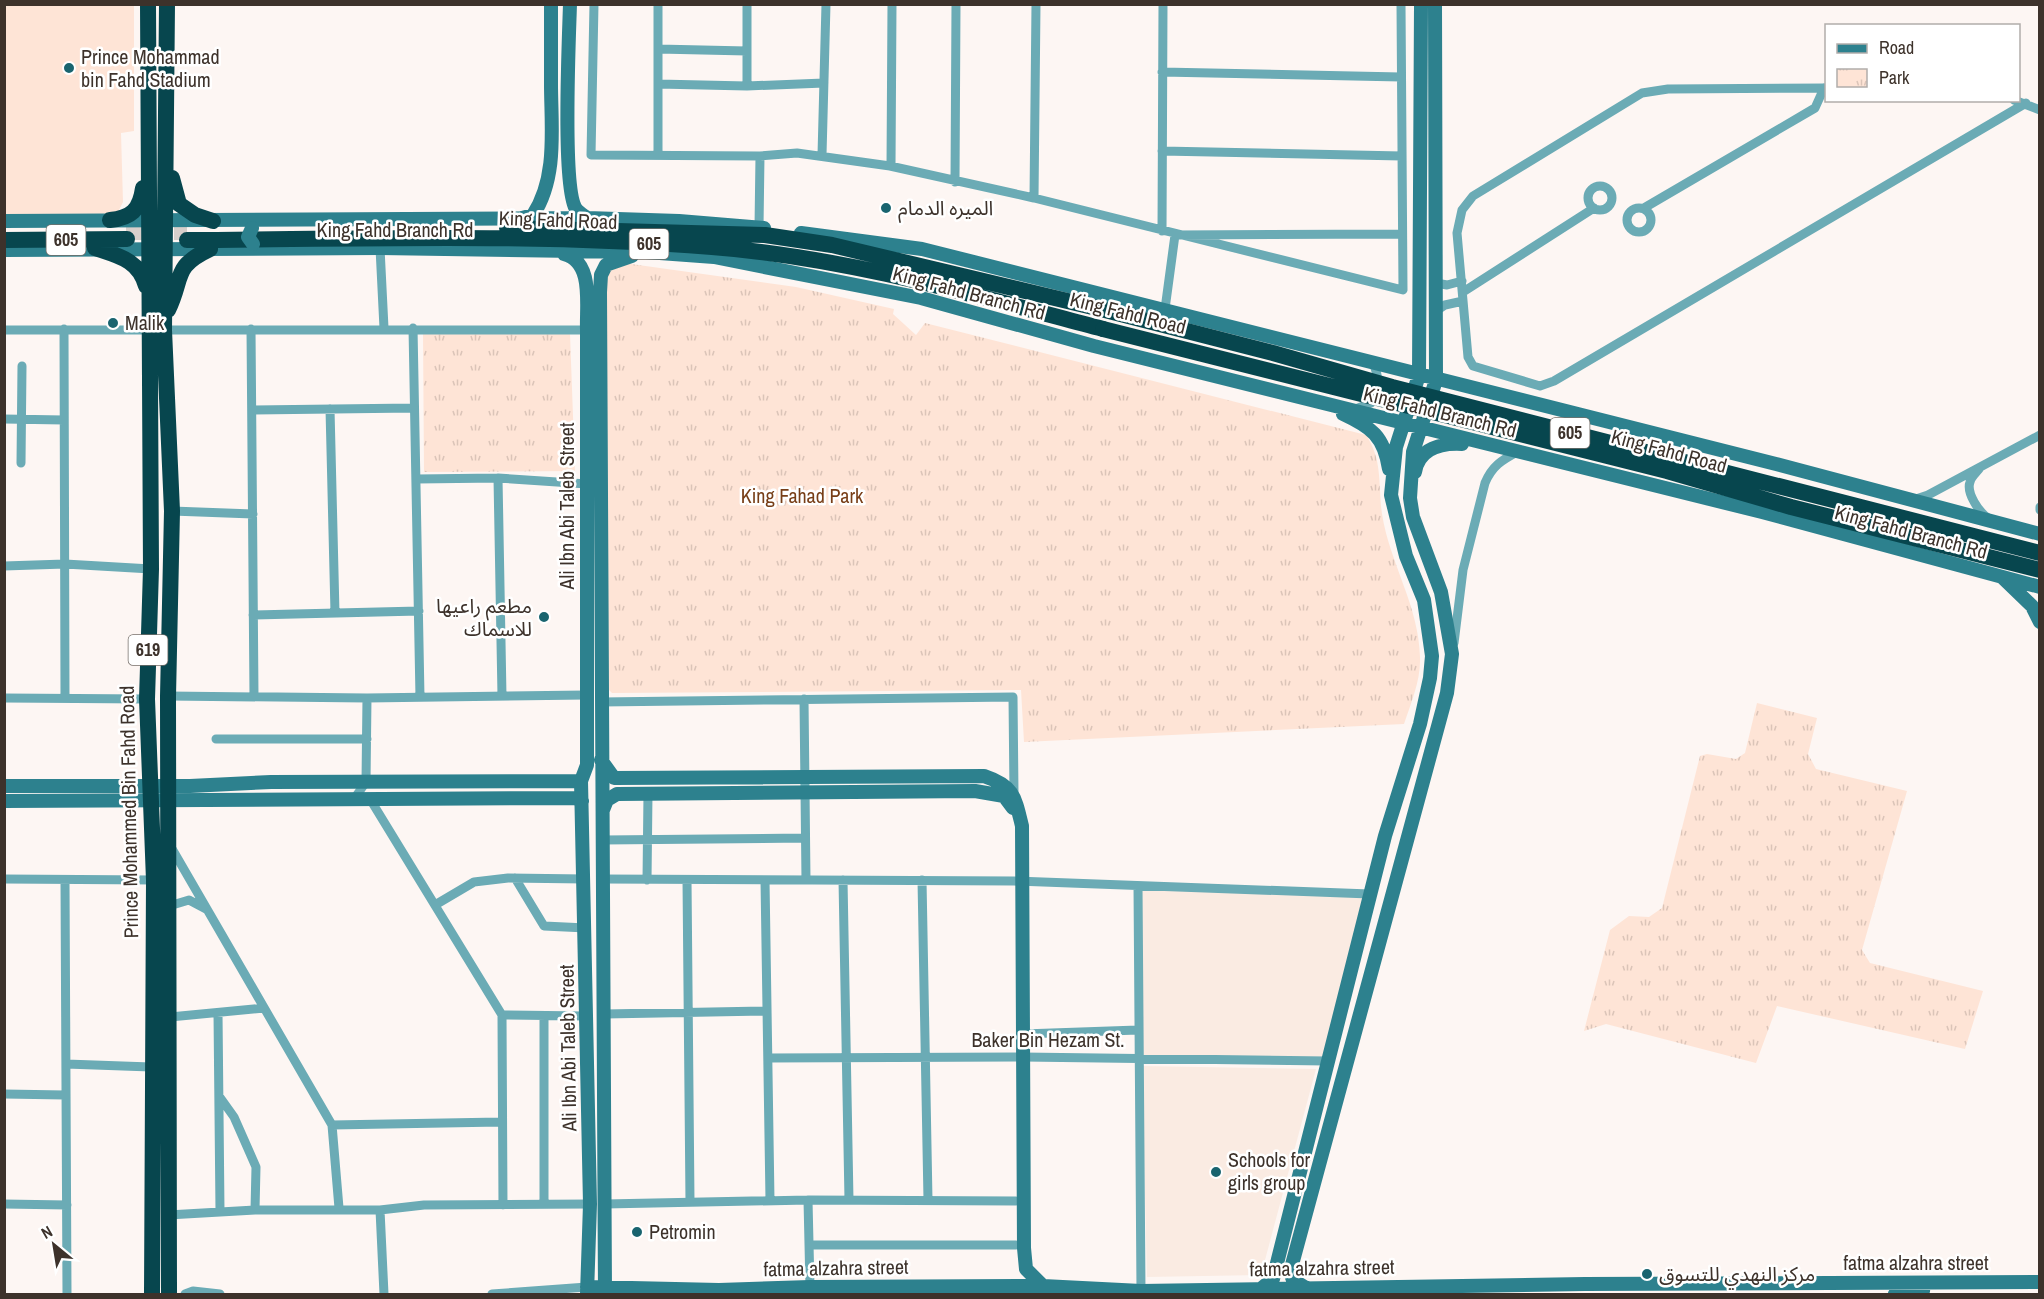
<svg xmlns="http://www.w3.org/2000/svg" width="2044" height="1299" font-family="'Archivo Narrow','Noto Sans Arabic',sans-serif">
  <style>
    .built { fill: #faebe2 }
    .park { fill: url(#park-tufts) }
    .pitch { fill: #fee4d6 }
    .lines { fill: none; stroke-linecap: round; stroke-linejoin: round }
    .highway-tunnel { stroke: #d7cfcb; stroke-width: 16; stroke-dasharray: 16 8; stroke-linecap: butt }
    .street { stroke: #6babb5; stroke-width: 9 }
    .secondary { stroke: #2d818e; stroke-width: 14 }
    .highway { stroke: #07464e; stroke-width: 16 }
    .secondary-bridge { stroke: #2d818e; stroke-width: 14 }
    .highway-bridge { stroke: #07464e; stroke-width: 16 }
    .poi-dot { fill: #19646f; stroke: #fff; stroke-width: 2 }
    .labels { text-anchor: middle; stroke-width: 5; stroke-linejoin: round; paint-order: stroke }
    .shield { fill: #fff; stroke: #77706b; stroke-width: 1.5 }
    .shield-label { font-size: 18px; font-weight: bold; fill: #3d322b }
    .poi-label { font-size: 20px; fill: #3d322b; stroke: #fff; text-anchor: start }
    .street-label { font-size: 20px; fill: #3d322b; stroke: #fff }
    .park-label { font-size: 20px; fill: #773e17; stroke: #fff }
  </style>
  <defs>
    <pattern id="park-tufts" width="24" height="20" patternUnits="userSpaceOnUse" patternTransform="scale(1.5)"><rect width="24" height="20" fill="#fee4d6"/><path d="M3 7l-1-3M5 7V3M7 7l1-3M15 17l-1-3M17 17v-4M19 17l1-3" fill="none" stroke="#dbc4b8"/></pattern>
  </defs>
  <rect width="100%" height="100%" fill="#fdf6f3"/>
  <!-- built -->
  <path class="built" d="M1138,886l232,8 -43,167 -190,-2z
    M1142,1066l174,3 -55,206 -114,2z"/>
  <!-- park -->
  <path class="park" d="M624,263l172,24 98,22 -1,5 23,21 9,-12 441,112c17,25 12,50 16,79 8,50 37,92 38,143 1,23 -9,46 -16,67l-380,18 -3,-52 -409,3 -4,-4 -2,-419z
    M423,334h147l5,137 -151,1z
    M1757,703l60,15 -9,36 8,15 91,22 -45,159 8,13 113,28 -18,58 -188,-43 -21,57 -150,-39 -22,7 26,-101 19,-14 20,1 13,-9 38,-152 7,-2 29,5 9,-6z"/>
  <!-- pitch -->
  <path class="pitch" d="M4,5h130v126l-13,2 2,69 -6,12 -112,1z"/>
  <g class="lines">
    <!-- highway-tunnel -->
    <path class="highway-tunnel" d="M126,232h61"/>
    <!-- street -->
    <path class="street" d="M594,4l-3,151 169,1 37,-3 93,13 144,32 369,92 -2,-286
      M658,49l89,2
      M1162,72l239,5
      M658,84l89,2 77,-3
      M747,86v-82
      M1826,88l-158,1 -26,4 -169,103 -11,14 -5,23 11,124 5,9 67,20 14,-5 472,-278
      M2014,100l26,10
      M1162,151l240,5
      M658,155v-151
      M822,155l4,-151
      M891,166l1,-162
      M955,182l1,-178
      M1588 198a12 12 0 1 1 24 0a12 12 0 1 1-24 0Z
      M1034,198l2,-194
      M1627 220a12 12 0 1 1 24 0a12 12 0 1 1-24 0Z
      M1644,208l171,-100 9,-20
      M759,227l1,-71
      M1162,231l1,-227
      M380,248l4,80
      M1436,283l11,2 15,-4
      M1463,292l131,-84
      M1165,309l10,-74 227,-1
      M1436,311l9,-6 18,-4
      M413,328l7,369
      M64,329l1,368
      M251,329l3,367
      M4,330h147
      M164,330h423
      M330,409l5,204
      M252,410l161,-2
      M1353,410l18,-7c8,-14 9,-25 2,-40
      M4,419l60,1
      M21,463l1,-97
      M1979,469c-3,4 -8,8 -9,13 -4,11 9,30 18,36
      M498,478l4,218
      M417,479l81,-1 89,6
      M1913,500l15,-5 112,-60
      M2040,507v3
      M172,511l81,3
      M4,566l61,-2 86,5
      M253,615l166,-4
      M1454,643l9,-73 22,-87c7,-17 17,-23 32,-31
      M168,696l199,2 219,-3
      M4,698l143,1
      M804,699l2,181
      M601,702l412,-5 1,97
      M216,739h151
      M354,799l12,-17 1,-84
      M370,799l132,216 1,190
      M603,840l202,-2
      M171,847l161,278 168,-3
      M515,878l29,48 42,2
      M4,879l150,1
      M603,879l411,2 356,13
      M65,880l2,414
      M647,880l1,-86
      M687,880l3,321
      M765,880l5,320
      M843,880l6,320
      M922,880l6,320
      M1138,886l3,405
      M435,905l39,-23 34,-4 77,1
      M169,906l20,-6 17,9
      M218,1013l2,198
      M605,1014l162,-3
      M502,1015l83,1
      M170,1017l94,-9
      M1023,1034l115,-4
      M768,1058l255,-1 304,4
      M66,1064l85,3
      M4,1094l61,1
      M219,1096l15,21 22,50 -1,43
      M332,1125l7,83
      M808,1200l2,87
      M4,1204l63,1
      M544,1204v-188
      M605,1204l203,-4 208,1
      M380,1210l4,84
      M168,1215l87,-5h125l44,-5 166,-1
      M809,1245h207
      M185,1294l8,-3 27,3
      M492,1294l95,-7"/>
    <!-- secondary -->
    <path class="secondary" d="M570,4c-1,34 -8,184 6,205 2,3 7,6 11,9
      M522,218l11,-3c25,-38 18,-88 18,-131 0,-27 0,-53 0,-80
      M4,221l583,-3 92,3 85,7
      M801,233l121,16 854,215 264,70
      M4,250l376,-2 266,4 68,5 207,41 173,48 668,166 278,75
      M564,254c30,8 22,50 23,76v435l-6,16 9,423 -3,90
      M1343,414c28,13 41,22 46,55
      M1415,472c4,-24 27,-29 47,-28
      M2003,578l29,28 8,16
      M601,760l13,18 370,-2c30,10 31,21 38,50l2,422 2,21 17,17
      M4,786h186l81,-4 310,-1
      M4,801l571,-3 7,3
      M603,810l4,-10 10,-6 358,-3 29,5 9,12
      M587,1287l132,3 91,-3 233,-1 98,5 444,-7 455,-2
      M1262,1288l11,-9 112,-443 35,-112 10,-46 2,-22 -8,-56 -18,-44 -15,-61 5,-48 23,-72 2,-371
      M1306,1288l-13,-8 -3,-8 157,-579 5,-39 -11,-62 -28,-75 -3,-19 3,-46 23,-72 -1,-376
      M605,1294l-5,-1002 1,-17 5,-10 26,-9
      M1895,1294l28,-3 1,-8"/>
    <!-- highway -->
    <path class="highway" d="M148,4l3,565 -4,130 7,181 -2,414
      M167,4l-3,326 8,181 -4,185 1,598
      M172,178l7,26 16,11 18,6
      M110,220c21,-2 30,-10 33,-32
      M507,228l258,7 67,10 269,64
      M4,240l123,-1
      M187,240c174,-1 351,-7 525,7 133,10 262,48 391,82
      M95,248c24,8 44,12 51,38
      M168,310c16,-33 4,-43 42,-61"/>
    <!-- secondary-bridge -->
    <path class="secondary-bridge" d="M252,228l-4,9 5,7
      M62,243l4,-5 -4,-10"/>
    <!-- highway-bridge -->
    <path class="highway-bridge" d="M1101,309l172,44 119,34 648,166
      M1103,329l564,142 124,36 249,63"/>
  </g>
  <!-- markers -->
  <g class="poi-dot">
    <circle cx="69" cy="68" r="6"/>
    <circle cx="886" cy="208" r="6"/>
    <circle cx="113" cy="323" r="6"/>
    <circle cx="544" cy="617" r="6"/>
    <circle cx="1216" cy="1172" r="6"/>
    <circle cx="637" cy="1232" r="6"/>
    <circle cx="1647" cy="1274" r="6"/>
  </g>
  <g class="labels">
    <!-- shield labels -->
    <g class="shield">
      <rect x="46.5" y="225" width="39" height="30" rx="4.5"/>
      <rect x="629.5" y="229" width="39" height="30" rx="4.5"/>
      <rect x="1550.5" y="418" width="39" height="30" rx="4.5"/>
      <rect x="128.5" y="635" width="39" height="30" rx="4.5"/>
    </g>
    <g class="shield-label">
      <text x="66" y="246">605</text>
      <text x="649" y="250">605</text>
      <text x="1570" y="439">605</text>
      <text x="148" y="656">619</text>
    </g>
    <!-- poi labels -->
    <g class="poi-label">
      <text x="81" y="64">Prince Mohammad<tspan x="81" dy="23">bin Fahd Stadium</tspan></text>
      <text x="898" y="215">الميره الدمام</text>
      <text x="125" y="330">Malik</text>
      <text x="532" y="613" text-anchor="end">مطعم راعيها<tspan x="532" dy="23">للاسماك</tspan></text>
      <text x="1228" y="1167">Schools for<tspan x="1228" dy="23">girls group</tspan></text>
      <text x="649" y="1239">Petromin</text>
      <text x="1659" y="1281">مركز النهدي للتسوق</text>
    </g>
    <!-- street labels -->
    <g class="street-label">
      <text transform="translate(558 220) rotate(2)" y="7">King Fahd Road</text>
      <text x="395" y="237">King Fahd Branch Rd</text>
      <text transform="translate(969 293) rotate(15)" y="7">King Fahd Branch Rd</text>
      <text transform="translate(1128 313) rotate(14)" y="7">King Fahd Road</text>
      <text transform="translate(1440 412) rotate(14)" y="7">King Fahd Branch Rd</text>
      <text transform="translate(1669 451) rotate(15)" y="7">King Fahd Road</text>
      <text transform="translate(567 506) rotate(-90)" y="7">Ali Ibn Abi Taleb Street</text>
      <text transform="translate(1911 532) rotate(15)" y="7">King Fahd Branch Rd</text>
      <text transform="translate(129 812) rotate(-91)" y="7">Prince Mohammed Bin Fahd Road</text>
      <text x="1048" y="1047">Baker Bin Hezam St.</text>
      <text transform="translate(568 1048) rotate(-91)" y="7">Ali Ibn Abi Taleb Street</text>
      <text x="1916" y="1270">fatma alzahra street</text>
      <text transform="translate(836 1268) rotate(-1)" y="7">fatma alzahra street</text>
      <text transform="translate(1322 1268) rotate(-1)" y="7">fatma alzahra street</text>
    </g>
    <!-- park labels -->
    <g class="park-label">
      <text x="802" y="503">King Fahad Park</text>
    </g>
  </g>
  <!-- border -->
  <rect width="2044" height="1299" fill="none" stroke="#3d322b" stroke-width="12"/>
  <!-- legend -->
  <rect x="1825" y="24" width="195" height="78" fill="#ffffff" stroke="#b1adaa" stroke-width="1.5"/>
  <rect x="1837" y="44" width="30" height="9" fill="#2d818e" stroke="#b1adaa" stroke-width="1.5"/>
  <text x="1879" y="54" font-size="18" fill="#3d322b">Road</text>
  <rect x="1837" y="69" width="30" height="18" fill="url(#park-tufts)" stroke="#b1adaa" stroke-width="1.5"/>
  <text x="1879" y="84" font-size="18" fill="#3d322b">Park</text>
  <!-- north arrow -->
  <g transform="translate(54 1245) rotate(330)" stroke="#ffffff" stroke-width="4.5" paint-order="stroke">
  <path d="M0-4.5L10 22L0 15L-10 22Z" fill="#3d322b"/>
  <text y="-9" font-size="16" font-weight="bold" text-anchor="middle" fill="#3d322b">N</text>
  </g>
</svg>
